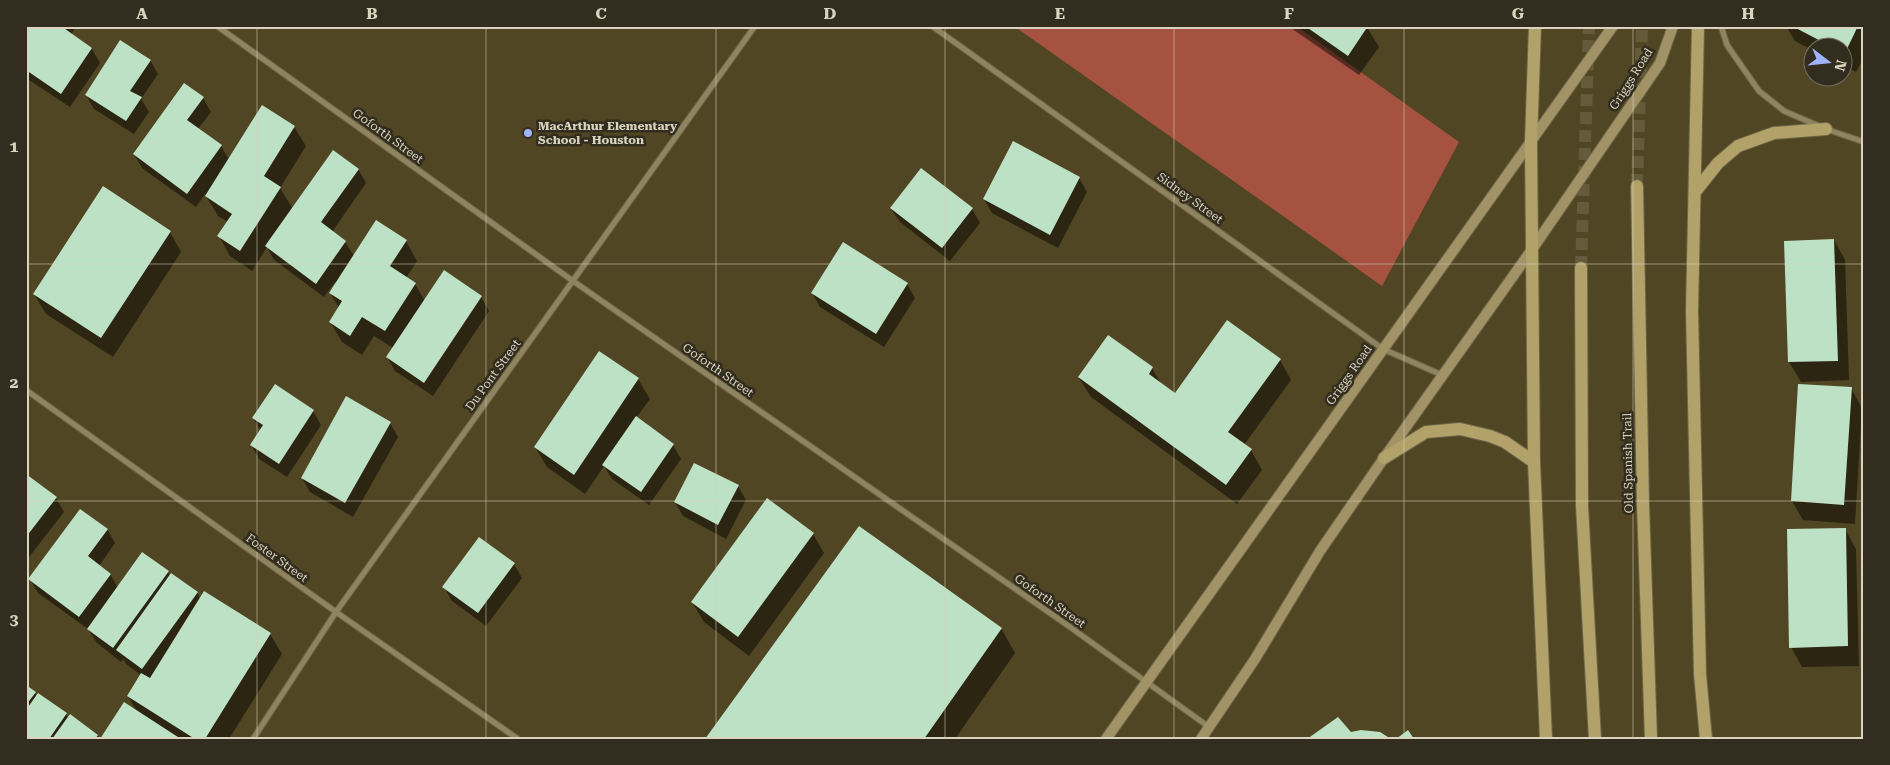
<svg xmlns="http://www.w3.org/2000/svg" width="1890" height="765" font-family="'Roboto Serif',serif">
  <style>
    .green { fill: #a65241 }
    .shadow { fill: #0007 }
    .building { fill: #bce1c5 }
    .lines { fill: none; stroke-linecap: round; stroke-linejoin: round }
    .primary-tunnel { stroke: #655b3b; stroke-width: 12; stroke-dasharray: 12 6; stroke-linecap: butt }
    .street-casing { stroke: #6d6547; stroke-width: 7 }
    .secondary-casing { stroke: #6d6547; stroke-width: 12 }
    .primary-casing { stroke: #6d6547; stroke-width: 14 }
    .street { stroke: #8f845f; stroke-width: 5 }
    .secondary { stroke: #a19365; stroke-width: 10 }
    .primary { stroke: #b2a26a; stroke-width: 12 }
    .grid { fill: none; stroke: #d9d3c0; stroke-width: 1; stroke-opacity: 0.55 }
    .poi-dot { fill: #a0b3fd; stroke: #322d1e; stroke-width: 2 }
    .labels { text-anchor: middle; stroke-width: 5; stroke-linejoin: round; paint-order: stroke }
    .street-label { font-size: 12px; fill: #d9d3c0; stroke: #322d1e }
    .poi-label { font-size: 12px; font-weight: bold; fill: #d9d3c0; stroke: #322d1e; text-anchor: start }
    .neatline { fill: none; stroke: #d9d3c0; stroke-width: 2 }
    .grid-label { font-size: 16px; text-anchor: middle; font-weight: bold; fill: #d9d3c0 }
  </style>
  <rect width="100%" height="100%" fill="#514623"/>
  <!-- green -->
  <path class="green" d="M1014,26h282l163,116 -77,144z"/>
  <!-- shadow -->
  <path class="shadow" d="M26,26h50l-5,9 21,14 8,14 -30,44 -44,-29z
    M1288,26h78l13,21 -20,28z
    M1786,26h78v31l-8,15 -14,-7v-17h-30v2l-17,-9z
    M150,60l8,14 -17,25 8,13 -15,22 -40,-25 -8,-14z
    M203,98l8,14 -13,17 23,17 8,14 65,-33 12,19 -26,42 13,21 65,-40 8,14 -34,49 13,10 9,14 52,-15 11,20 -11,17 9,6 10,17 56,-4 8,14 -56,85 -38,-25 -8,-14 6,-9 -19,-12 -12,19 -20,-13 -12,-20 9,-14 -9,-15 7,-10 -2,-1 -11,15 -50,-37 -7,-13 -15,24 -22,-15 -11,-20 9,-14 -10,-6 -13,-22 -9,13 -54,-39 -8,-14z
    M1079,178l8,14 -29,56 -66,-35 -8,-14z
    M891,209h81l8,14 -30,38 -50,-39z
    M170,232l11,20 -68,105 -67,-43 -12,-20z
    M1834,240l11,20 4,120 -48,2 -12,-20 -3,-120z
    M907,284l8,14 -31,49 -64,-40 -8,-14z
    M1280,360l11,20 -47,65 7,5 11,20 -25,34 -146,-107 -12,-19 73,-10 9,16 14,10z
    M638,379l12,20 -14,19 37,27 8,14 -32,46 -37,-26 -8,-13 -19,28 -38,-27 -12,-20z
    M1851,388l11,20 -7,116 -52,-4 -11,-19z
    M313,411l8,14 -34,52 -28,-18 -8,-14 10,-14 -8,-13z
    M390,423l8,14 -45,80 -43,-25 -8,-14z
    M26,476l30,22 8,14 -38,49z
    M738,486l8,14 -20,39 -43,-23 -8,-14z
    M107,529l8,14 -16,23 11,8 8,14 50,-16 2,4 27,16 3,7 70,35 12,20 -53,85h-127l35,-27 -9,-16 13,-21 -15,-11 -3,-5 -2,3 -24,-19 -9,-14 -50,-36 -8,-14z
    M1845,529l11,20 3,117 -57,1 -11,-20z
    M813,534l11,19 -75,103 -45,-34 -12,-20z
    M514,564l8,14 -36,48 -34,-25 -8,-14z
    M1001,628l14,25 -60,86h-248z
    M26,687l9,6 2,4 60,38 2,4h-73z"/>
  <!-- building -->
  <path class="building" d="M29,26h32l31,22 -31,46 -35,-24v-39z
    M1305,26h63l-20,30z
    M1792,26h66l-13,27 -3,-1v-4h-8z
    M120,40l31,20 -21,31 12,6 -16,24 -41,-26z
    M184,83l20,14 -17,23 35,25 -35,49 -54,-40z
    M262,105l33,21 -31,50 17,11 -41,64 -23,-15 15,-22 -27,-18z
    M1013,141l67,36 -30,58 -67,-36z
    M333,150l26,19 -38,53 25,19 -30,43 -51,-38z
    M921,168l52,40 -31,40 -52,-40z
    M103,186l68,45 -70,107 -68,-44z
    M376,220l31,20 -17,26 26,17 -31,48 -23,-14 -12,19 -21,-14 13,-21 -13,-8z
    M1834,239l4,122 -50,1 -4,-121z
    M843,242l65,41 -32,51 -65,-41z
    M444,270l38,26 -58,87 -38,-26z
    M1227,320l54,39 -53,73 24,17 -26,36 -148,-108 30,-42 45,32 -4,7 26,19z
    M599,351l40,27 -65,97 -40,-28z
    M275,384l39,26 -35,54 -29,-19 13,-20 -11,-7z
    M1798,384l54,3 -8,118 -53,-4z
    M346,396l45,26 -46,81 -44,-25z
    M636,416l38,28 -33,48 -39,-27z
    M694,463l45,22 -21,40 -44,-23z
    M26,474l31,23 -31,40z
    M767,498l47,35 -76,104 -47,-35z
    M80,509l28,20 -20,27 23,18 -32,43 -51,-38z
    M859,526l143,102 -78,111h-219z
    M1846,528l2,118 -59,2 -2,-119z
    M479,537l36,26 -37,50 -36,-26z
    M142,552l27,19 -56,77 -26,-19z
    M171,573l27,19 -56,77 -26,-19z
    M204,591l67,42 -66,106h-10l-68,-43 14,-23 9,5z
    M26,685l10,7 -10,13z
    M38,693l29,20 -18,26h-23v-29z
    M124,702l57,37h-81z
    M70,714l28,21 -3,4h-43z
    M1338,717l13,15 10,-2 19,2 11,7h-84z
    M1408,730l6,9h-18z"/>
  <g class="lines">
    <!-- primary-tunnel -->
    <path class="primary-tunnel" d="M1637,186l5,-160
      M1581,268l8,-242"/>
    <!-- street casing -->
    <g class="street-casing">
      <path id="street" d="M217,26l356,255 497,346 139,100
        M932,26l451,323 59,26
        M1721,26l6,19 32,46 25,20 35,15
        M1826,129l38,13
        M26,390l310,222 182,127
        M253,739l83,-127 419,-586"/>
    </g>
    <!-- secondary casing -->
    <g class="secondary-casing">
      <path id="secondary" d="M1106,739l507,-713
        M1201,739l54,-80 65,-108 64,-93 149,-210 127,-185 13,-37"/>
    </g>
    <!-- primary casing -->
    <g class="primary-casing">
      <path id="primary" d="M1535,26l-4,116 3,320 12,277
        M1698,26l-6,285 8,363 6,65
        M1637,186l6,318 8,235
        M1695,192l23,-29 20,-17 36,-13 52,-4
        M1581,268l1,238 13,233
        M1384,458l42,-26 34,-3 30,7 15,6 29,20"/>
    </g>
    <!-- street -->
    <use href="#street" class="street"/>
    <!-- secondary -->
    <use href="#secondary" class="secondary"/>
    <!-- primary -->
    <use href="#primary" class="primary"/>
  </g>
  <!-- grid -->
  <path class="grid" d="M257,26v713M486,26v713M716,26v713M945,26v713M1174,26v713M1404,26v713M1633,26v713M26,264h1838M26,501h1838"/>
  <!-- markers -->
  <circle class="poi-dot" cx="528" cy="133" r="5"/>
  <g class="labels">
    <!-- street labels -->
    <g class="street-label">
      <text transform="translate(1631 79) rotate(-58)" y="4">Griggs Road</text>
      <text transform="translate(388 136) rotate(36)" y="4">Goforth Street</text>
      <text transform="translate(1190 198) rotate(36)" y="4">Sidney Street</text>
      <text transform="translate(718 370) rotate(35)" y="4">Goforth Street</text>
      <text transform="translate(493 375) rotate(-54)" y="4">Du Pont Street</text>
      <text transform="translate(1349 375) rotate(-55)" y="4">Griggs Road</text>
      <text transform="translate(1628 463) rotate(-91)" y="4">Old Spanish Trail</text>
      <text transform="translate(277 558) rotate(36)" y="4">Foster Street</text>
      <text transform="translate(1050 601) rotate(35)" y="4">Goforth Street</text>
    </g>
    <!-- poi labels -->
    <g class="poi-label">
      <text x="538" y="130">MacArthur Elementary<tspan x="538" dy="14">School - Houston</tspan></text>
    </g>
  </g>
  <!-- border -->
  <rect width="1890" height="765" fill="none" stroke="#322d1e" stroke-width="55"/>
  <!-- north arrow -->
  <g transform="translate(1828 62) rotate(106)"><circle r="24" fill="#322d1e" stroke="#756f5f"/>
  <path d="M0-4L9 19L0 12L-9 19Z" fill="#a0b3fd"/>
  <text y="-8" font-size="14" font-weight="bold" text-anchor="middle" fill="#d9d3c0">N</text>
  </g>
  <rect x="28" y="28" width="1834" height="710" class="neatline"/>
  <g class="grid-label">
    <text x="142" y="19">A</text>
    <text x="372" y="19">B</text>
    <text x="601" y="19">C</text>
    <text x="830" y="19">D</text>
    <text x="1060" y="19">E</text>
    <text x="1289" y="19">F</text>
    <text x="1518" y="19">G</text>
    <text x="1748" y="19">H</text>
    <text x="14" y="152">1</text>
    <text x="14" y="388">2</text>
    <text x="14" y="625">3</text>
  </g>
</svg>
